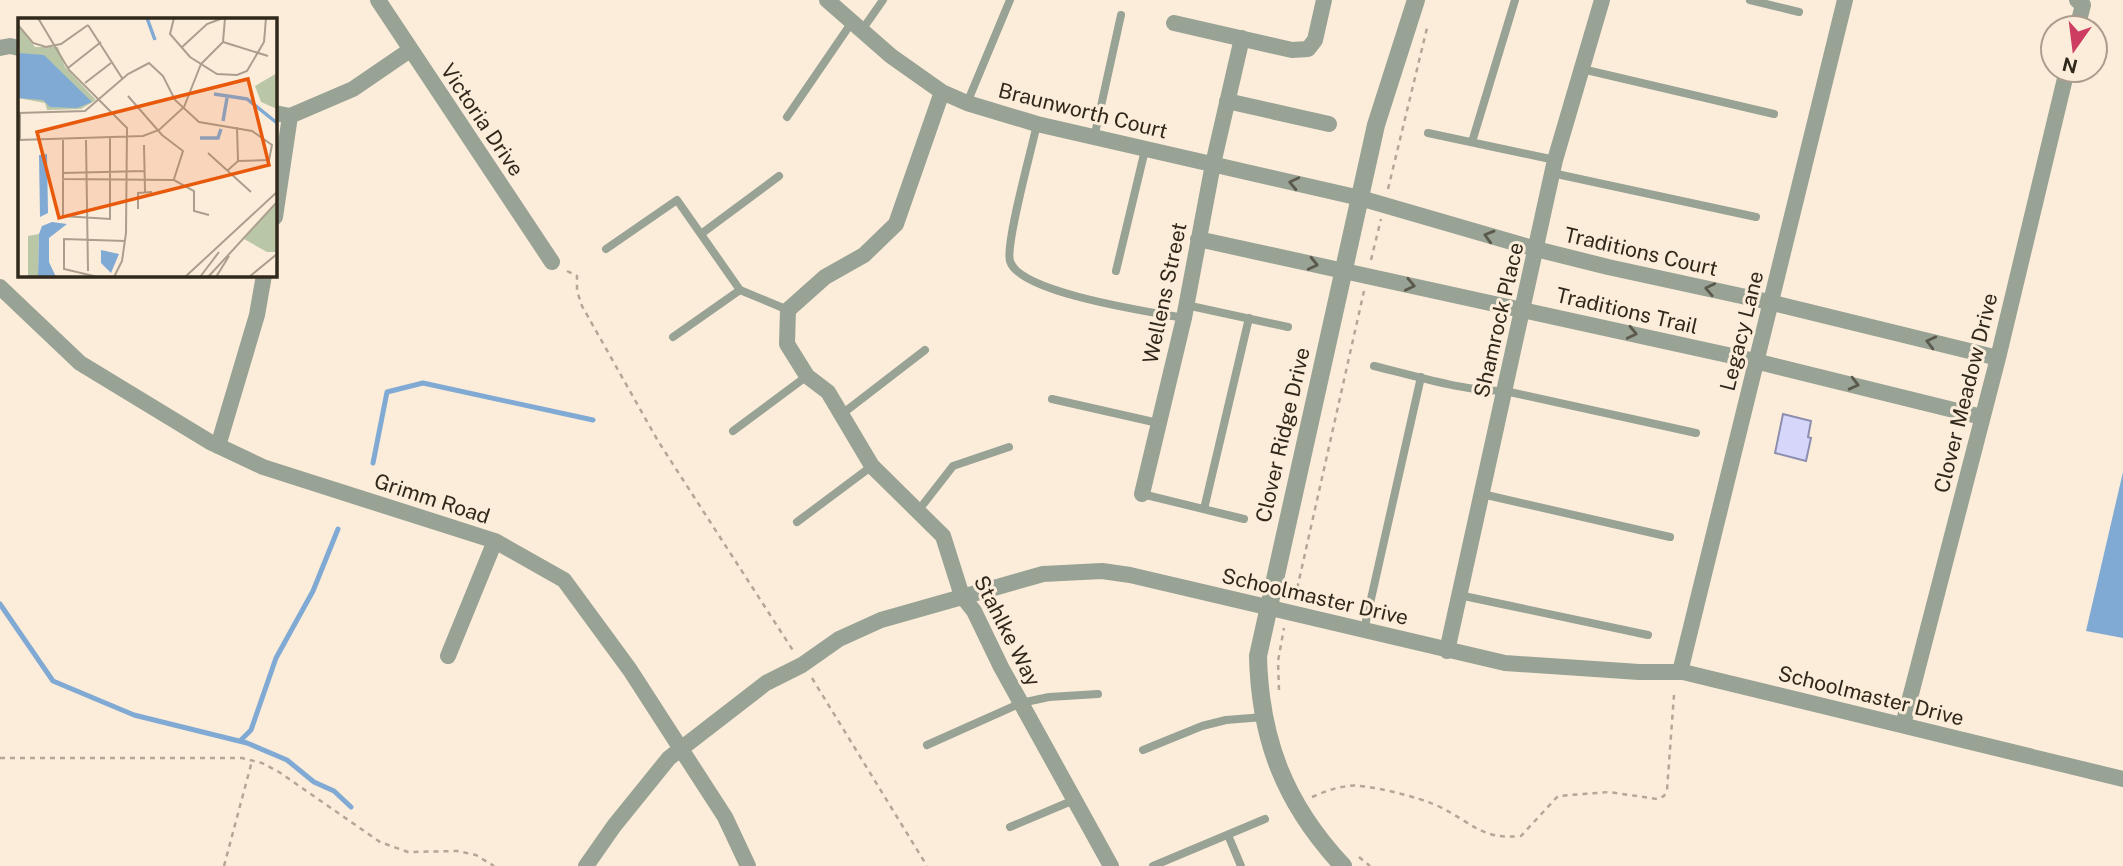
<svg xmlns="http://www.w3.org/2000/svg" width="2123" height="866" font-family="'Public Sans',sans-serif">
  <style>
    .water { fill: #80aad4 }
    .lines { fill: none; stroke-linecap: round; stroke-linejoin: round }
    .stream { stroke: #80aad4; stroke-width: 5 }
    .building { fill: #d5d6fa; stroke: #8d8eaf; stroke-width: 2 }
    .path { stroke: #b4a797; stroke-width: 2.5; stroke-dasharray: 5 5; stroke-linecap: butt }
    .service { stroke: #98a295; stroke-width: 8 }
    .minor { stroke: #98a295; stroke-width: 16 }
    .tertiary { stroke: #98a295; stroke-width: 18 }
    .oneway { stroke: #5a594c }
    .labels { text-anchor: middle; stroke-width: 6; stroke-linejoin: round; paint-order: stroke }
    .street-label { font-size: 21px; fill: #31281c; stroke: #fcedda }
    .inset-river { fill: none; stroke: #80aad4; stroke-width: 3.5 }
    .inset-road { fill: none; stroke: #ab9e8e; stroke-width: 2 }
    .view { fill: #e8590c; fill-opacity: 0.15; stroke: #e8590c; stroke-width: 3.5 }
    .inset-edge { fill: none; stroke: #31281c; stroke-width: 3.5 }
  </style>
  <rect width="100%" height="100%" fill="#fcedda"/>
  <!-- water -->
  <path class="water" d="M2123,472v166l-37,-7z"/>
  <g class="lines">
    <!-- stream -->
    <path class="stream" d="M373,463l14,-71 36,-9 170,37
      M0,604l53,77 81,34 113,28 40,17 27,22 20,9 17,16
      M240,741l11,-11 25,-72 37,-67 25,-62"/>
  </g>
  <!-- building -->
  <path class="building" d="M1783,414l28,7 -3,16 3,1 -5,23 -31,-8z"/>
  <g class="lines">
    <!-- path -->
    <path class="path" d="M1388,189l39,-161
      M1371,260l10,-41
      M567,271l10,5v15l5,15 76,135 136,211
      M1295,598l69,-307
      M812,678l115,188
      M1279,690l-1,-29 6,-33
      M0,758h242l20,5 17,9 101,70 28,10 49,-1 19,4 18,11
      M1312,797c12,-5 24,-10 37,-11 15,-3 73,12 89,20 34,16 42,34 83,30l37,-40 51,-4 48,7 7,-3 3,-6 7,-95
      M1359,857l11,9
      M224,866l28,-105"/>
    <!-- service -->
    <path class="service" d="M1750,0l49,12
      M862,30l21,-30
      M1582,69l192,45
      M967,103l43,-103
      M787,117l65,-95
      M1037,124c-5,24 -32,120 -27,137 9,32 141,51 174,57
      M1428,133l127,27
      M1094,138l27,-123
      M1472,142l43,-142
      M1552,173l204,44
      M701,234l78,-58
      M606,249l71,-49 63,90
      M1116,271l29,-121
      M1186,305l102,22
      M673,337l67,-47 48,20
      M1374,366c42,10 87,25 131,25l191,42
      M1052,399l106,24
      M842,414l83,-64
      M733,431l74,-55
      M1142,494l102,25
      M1482,494l188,43
      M1204,509l45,-191
      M918,511l35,-45 56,-19
      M797,522l75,-56
      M1459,595l189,40
      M1364,630l57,-253
      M927,745l94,-42 28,-6 49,-3
      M1143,750l59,-24 24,-6 38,-3
      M1010,827l64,-27
      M1228,835l13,31
      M1153,866l112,-47"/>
    <!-- minor -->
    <path class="minor" d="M378,0l174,262
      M827,0l64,56 51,36 25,11 70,21 323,74 176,51 72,18 161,35 229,56
      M2077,0l6,5 -6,23
      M1174,23l118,27 16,-1 7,-9 9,-40
      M0,48l10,-2 9,2
      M942,92l-46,132 -32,31 -39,22 -37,33 -1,34 20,32 21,16 44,74 71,70 19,60 12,15 27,56 110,199
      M1227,101l102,23
      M275,113l15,3 63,-27 57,-39
      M275,217l15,-101
      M1198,239l557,122 227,56
      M0,287l80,76 130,79 53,25 232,74 69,39 66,90 51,79 44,68 23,49
      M218,446l39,-131 7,-40
      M1142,494l42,-176 29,-154 29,-126
      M1447,651l108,-491 47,-160
      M448,656l47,-115
      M1680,672l165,-672
      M1903,725l95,-367 69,-288
      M586,866l28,-40 55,-68 97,-75 36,-18 37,-26 42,-19 162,-46 59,-3 28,4 375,88 134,9h44l440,107"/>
    <!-- tertiary -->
    <path class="tertiary" d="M1343,866c-58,-62 -83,-126 -85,-210l118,-531 40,-125"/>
  </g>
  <!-- one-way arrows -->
  <defs><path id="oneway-chevron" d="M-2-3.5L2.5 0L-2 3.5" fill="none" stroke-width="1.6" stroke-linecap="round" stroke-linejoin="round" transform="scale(1.75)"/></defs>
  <g class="oneway">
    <use href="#oneway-chevron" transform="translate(1294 183) rotate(-167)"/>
    <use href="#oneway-chevron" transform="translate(1489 236) rotate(-164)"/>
    <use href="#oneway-chevron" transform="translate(1313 264) rotate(13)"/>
    <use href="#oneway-chevron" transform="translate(1410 285) rotate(12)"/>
    <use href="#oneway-chevron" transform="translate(1710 289) rotate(-168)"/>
    <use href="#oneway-chevron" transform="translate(1632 333) rotate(13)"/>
    <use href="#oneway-chevron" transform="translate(1931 342) rotate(-166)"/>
    <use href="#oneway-chevron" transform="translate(1854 384) rotate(14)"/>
  </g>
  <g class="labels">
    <!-- street labels -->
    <g class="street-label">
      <text transform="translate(1083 111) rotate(14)" y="7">Braunworth Court</text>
      <text transform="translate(482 120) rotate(56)" y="7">Victoria Drive</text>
      <text transform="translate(1641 252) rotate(13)" y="7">Traditions Court</text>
      <text transform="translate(1165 293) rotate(-78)" y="7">Wellens Street</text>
      <text transform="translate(1627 311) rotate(13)" y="7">Traditions Trail</text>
      <text transform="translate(1499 320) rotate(-77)" y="7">Shamrock Place</text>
      <text transform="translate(1742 331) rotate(-76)" y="7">Legacy Lane</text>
      <text transform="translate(1966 393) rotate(-76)" y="7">Clover Meadow Drive</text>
      <text transform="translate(1283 435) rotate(-77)" y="7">Clover Ridge Drive</text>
      <text transform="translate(432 499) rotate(18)" y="7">Grimm Road</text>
      <text transform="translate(1315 597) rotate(13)" y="7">Schoolmaster Drive</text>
      <text transform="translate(1007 631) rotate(63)" y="7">Stahlke Way</text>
      <text transform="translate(1871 696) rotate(14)" y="7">Schoolmaster Drive</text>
    </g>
  </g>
  <!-- overview -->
  <g transform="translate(18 18)">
    <rect width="259" height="259" fill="#fcedda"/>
    <path d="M0,8l17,21h23l7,20 31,33 -15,9 -34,1 -2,-7 -27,-5zM259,55v36l-16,-7 -6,-16zM259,185v49h-10l-23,-13zM21,216l-1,43h-10v-41z" fill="#bac7a7"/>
    <path d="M0,35l26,2 48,47 -15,6 -27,-1 -7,-7 -25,-2zM29,136l1,59 -8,4 -1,-62zM34,204l15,2 -18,14v24l7,15h-18l1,-43 3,-8zM83,232l18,4 -8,19 -10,-10z" fill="#80aad4"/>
    <path class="inset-river" d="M129,0l8,22M196,76l33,5 30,24M205,103l4,-23M182,120h18l3,-9"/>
    <path class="inset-road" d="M20,0l31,52 58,58 -1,105 -4,28 -8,16M156,0l-4,16 20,23 27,17 20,1 10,-4 17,-29 2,-24M0,7l15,18 13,4 15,-3 27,-19M70,7l34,53M205,24l45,14M163,30l26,-24 16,-6M50,50l33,-26M67,65l26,-20M110,78l34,39 21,16 -9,28M0,95l67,-2 43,-37 21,-11 14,13 12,24 24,22 53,9 20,14 -3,15 -31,1 -11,10M219,109l1,34M0,122l125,-4 16,-6 25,-23 17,-43 22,-22 2,-24M2,122v-26M45,122v76l47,3v-82M68,122l2,131M126,127l1,47M190,135l43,39M45,155l81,-2M44,161l112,1 20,11v20l15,4M120,191v-16l14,-1M80,259l-34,-8v-30l61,2M167,259l92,-85M182,259l19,-25M190,259l69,-75M198,259l13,-21M231,259l28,-23"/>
    <path class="view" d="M230,61l21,86 -210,53 -22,-86z"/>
    <rect width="259" height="259" class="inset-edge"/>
  </g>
  <!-- north arrow -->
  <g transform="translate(2074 49) rotate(194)"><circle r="33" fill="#fcedda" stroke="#ab9e8e" stroke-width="2"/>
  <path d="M0-5L12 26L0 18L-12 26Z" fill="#cc3d61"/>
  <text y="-10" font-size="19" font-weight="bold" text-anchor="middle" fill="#31281c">N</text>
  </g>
</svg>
